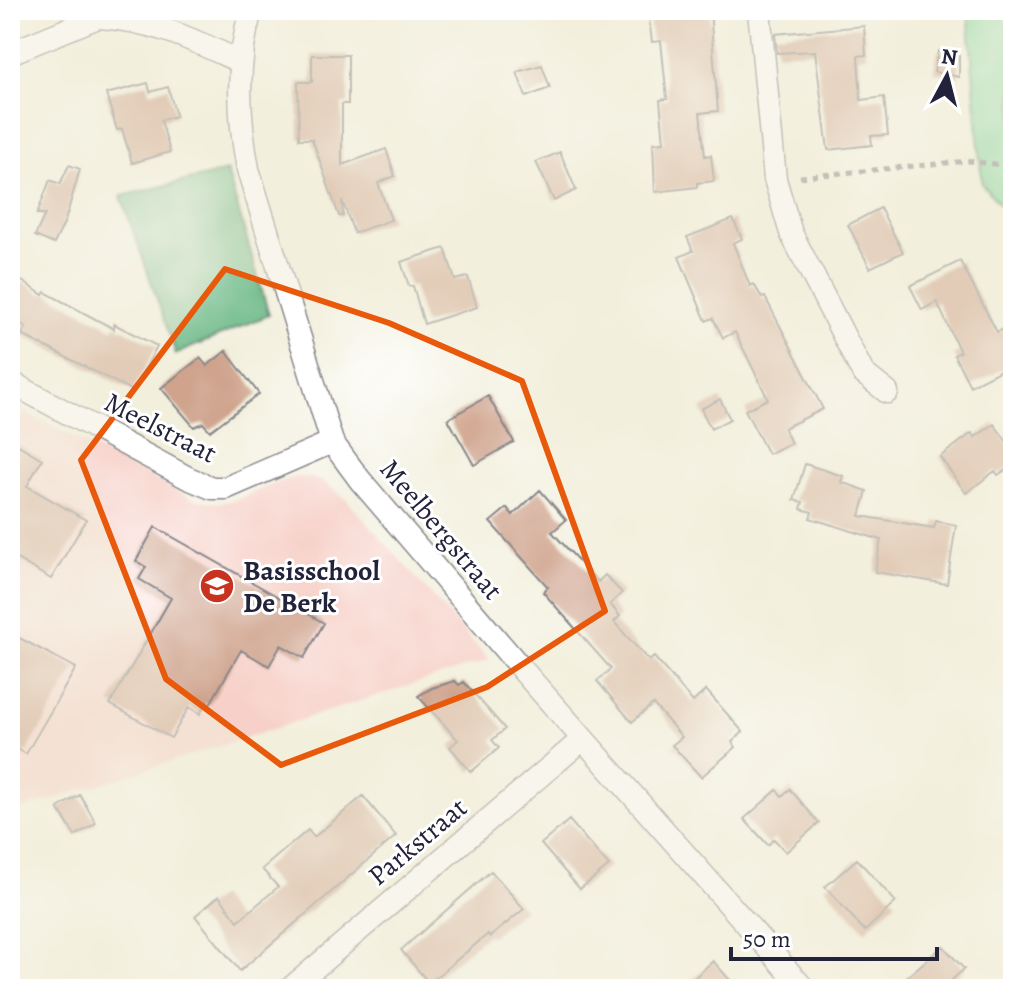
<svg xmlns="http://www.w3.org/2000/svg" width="1023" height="999" font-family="Alegreya,serif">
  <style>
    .built { fill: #f7d1c9 }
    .green { fill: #7cd397; stroke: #4f7a69; stroke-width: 2 }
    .forest { fill: #65b580; stroke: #446c5e; stroke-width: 2 }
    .building { fill: #cfa38c }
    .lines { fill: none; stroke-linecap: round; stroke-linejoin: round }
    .minor-casing { stroke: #8a888c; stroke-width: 25 }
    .path { stroke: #8a888c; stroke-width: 5; stroke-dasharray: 6 6; stroke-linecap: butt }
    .minor { stroke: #fff; stroke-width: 22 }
    .marked { fill: none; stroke: #e8590c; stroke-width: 6; stroke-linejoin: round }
    .labels { text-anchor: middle; stroke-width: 6; stroke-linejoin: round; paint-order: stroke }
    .street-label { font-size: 28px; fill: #22223b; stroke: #fff }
    .poi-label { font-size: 28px; font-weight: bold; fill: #22223b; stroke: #fff; text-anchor: start }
  </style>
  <rect width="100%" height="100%" fill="#fff"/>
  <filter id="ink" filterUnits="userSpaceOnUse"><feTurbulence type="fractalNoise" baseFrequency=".0125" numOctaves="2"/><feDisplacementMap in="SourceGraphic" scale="16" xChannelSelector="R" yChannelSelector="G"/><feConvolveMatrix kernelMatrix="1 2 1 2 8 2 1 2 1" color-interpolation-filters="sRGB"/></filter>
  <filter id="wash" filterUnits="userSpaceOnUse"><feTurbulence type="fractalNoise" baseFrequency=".006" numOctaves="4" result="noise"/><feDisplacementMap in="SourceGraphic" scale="32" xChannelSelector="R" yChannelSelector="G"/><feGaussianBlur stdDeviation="1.8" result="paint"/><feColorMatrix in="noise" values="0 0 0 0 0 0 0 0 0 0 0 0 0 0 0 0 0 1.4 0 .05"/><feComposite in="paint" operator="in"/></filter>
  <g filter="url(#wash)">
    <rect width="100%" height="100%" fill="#f2efdc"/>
    <!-- built -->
    <path class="built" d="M10,405l184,94 23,4 18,-3 37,-16 25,-7h12l15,5 22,17 143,161 -479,153z"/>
    <!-- green -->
    <path class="green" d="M968,10h45v210l-31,-36z"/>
    <!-- forest -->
    <path class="forest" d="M227,171l42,144 -93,39 -55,-158z"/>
    <g id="blocks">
      <!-- building -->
      <path class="building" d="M648,10h62l8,101 -18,2 5,43 6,-1 3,26 -17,2v4l-42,5 -2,-49 11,-1 -4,-42 7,-1 -6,-58 -9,1z
        M864,26l2,29 -8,1 3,44 23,-3 4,38 -17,1 1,9 -44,5 -13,-99 -38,2 -2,-19z
        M938,51l21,4v22l-25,-5z
        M312,55h36v49h-6v61l44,-16 9,27 -17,7 13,37 -37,13 -12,-33 1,16h-4l-27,-77h-13l-1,-57h14z
        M542,65l8,23 -24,9 -9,-25z
        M148,83l2,9 18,-5 8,29 -15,4 9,32 -38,11 -10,-34 -5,1 -11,-36z
        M560,152l16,38 -22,11 -18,-39z
        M69,165l11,4 -15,52 -11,23 -19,-8 10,-22h-8l13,-34 10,4z
        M880,208l23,44 -33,16 -22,-43z
        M733,219l9,20 -9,4 17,43 4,-2 8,14 3,-1 58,112 -39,19 7,15 -23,11 -23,-44 23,-11 -33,-67 -12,6 -10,-20 -7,3 -27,-64 14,-6 -6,-14z
        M445,248l10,32 13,-3 9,30 -53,17 -11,-38h-4l-8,-24z
        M960,261l37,71 6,-3 10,19v16l-43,22 -16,-31 6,-3 -23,-50 -15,8 -12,-24z
        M10,273l33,22 2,-3 69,37v-5l43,22 -24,45 -111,-56 4,-8 -16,-10z
        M226,351l33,43 -49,37 -7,-8 -9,4 -33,-39 39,-30 7,8z
        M488,396l26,46 -40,23 -26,-46z
        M720,399l10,20 -19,10 -10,-20z
        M994,424l19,26v15l-15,10 -3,-4 -29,22 -26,-36 32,-24 3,4z
        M10,440l32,19 -15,27 59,34 -35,59 -41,-24z
        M805,464l38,12 -2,6 26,9 -7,25 74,12 2,-7 20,4 -9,59 -72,-12 6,-32 -71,-22 2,-6 -11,-3 2,-7 -9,-2z
        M540,490l26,30 -14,12 46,50 7,-7 17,18 -12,11 10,12 -6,6 35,39 5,-4 39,45 13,-12 37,42 -11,10 4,5 -35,30 -29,-32 10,-8 -29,-33 -21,18 -35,-41 14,-12 -68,-77 5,-5 -58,-65 17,-14 6,7z
        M155,527l169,96 -20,35 -23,-13 -12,21 -28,-16 -31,54 -4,-2 -6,12 -11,-7 -18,31 -61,-34 61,-106 -32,-19 7,-12 -10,-6z
        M10,633l66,35 -50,86 -16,-9z
        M455,681l4,4 5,-3 41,47 -13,11 7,8 -28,24 -21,-25 8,-7 -40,-44 14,-8z
        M790,789l29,34 -33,29 -12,-13 -6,6 -24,-26 33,-29 5,6z
        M80,795l16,28 -21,13 -17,-28z
        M363,796l33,40 -156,135 -45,-55 24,-20 19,25 40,-34 -16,-18 46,-39 6,7z
        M569,820l40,46 -29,23 -39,-45z
        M857,859l39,43 -31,29 -40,-44z
        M491,871l33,38 -34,28 -2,-3 -59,49 -28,-33z
        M943,946l21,23 -22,20h-49z
        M713,961l25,28h-56z"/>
    </g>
  </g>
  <g filter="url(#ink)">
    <use href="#blocks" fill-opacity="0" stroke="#8a888c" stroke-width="2"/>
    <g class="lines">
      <!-- minor casing -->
      <g class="minor-casing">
        <path id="minor" d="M251,10c-15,53 -13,105 -3,159l84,273 28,38 172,201 272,308
          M759,10l16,169 16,54 72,140 24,19
          M100,17c56,4 90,22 141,45
          M10,53l100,-41
          M10,382l178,96 24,10h14l106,-46
          M290,989l293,-250"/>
      </g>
      <!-- path -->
      <path class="path" d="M800,177l168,-16 45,5"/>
      <!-- minor -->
      <use href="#minor" class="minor"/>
    </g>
  </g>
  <!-- marked area -->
  <path d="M0 0H1023V999H0ZM225,269l164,54 133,58 83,230 -118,76 -206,78 -115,-86 -85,-219z" fill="#f2efdc" fill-opacity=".55" fill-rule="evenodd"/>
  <path class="marked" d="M225,269l164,54 133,58 83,230 -118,76 -206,78 -115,-86 -85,-219z"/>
  <!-- icons -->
  <defs>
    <g id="school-disc" transform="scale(1.8)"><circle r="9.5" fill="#c8321e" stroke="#fff"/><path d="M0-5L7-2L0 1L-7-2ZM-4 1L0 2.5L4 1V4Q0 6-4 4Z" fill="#fff"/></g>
  </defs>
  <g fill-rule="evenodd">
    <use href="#school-disc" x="217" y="586"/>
  </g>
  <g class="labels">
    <!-- street labels -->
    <g class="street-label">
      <text transform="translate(161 427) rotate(27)" y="10">Meelstraat</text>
      <text transform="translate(442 529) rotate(50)" y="10">Meelbergstraat</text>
      <text transform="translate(417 841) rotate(-40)" y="10">Parkstraat</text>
    </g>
    <!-- poi labels -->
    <g class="poi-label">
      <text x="243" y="580">Basisschool<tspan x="243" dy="32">De Berk</tspan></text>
    </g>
  </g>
  <!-- margin -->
  <rect width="1023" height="999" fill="none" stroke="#fff" stroke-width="40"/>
  <!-- north arrow -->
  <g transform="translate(947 76) rotate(7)" stroke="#ffffff" stroke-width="6" paint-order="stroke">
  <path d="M0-6L14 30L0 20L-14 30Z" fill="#22223b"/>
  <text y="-12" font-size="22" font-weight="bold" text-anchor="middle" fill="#22223b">N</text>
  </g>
  <!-- scale -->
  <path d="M731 947v12h206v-12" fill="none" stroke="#22223b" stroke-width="4"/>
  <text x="743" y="947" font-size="24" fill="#22223b" stroke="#ffffff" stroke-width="6" paint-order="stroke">50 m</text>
</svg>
